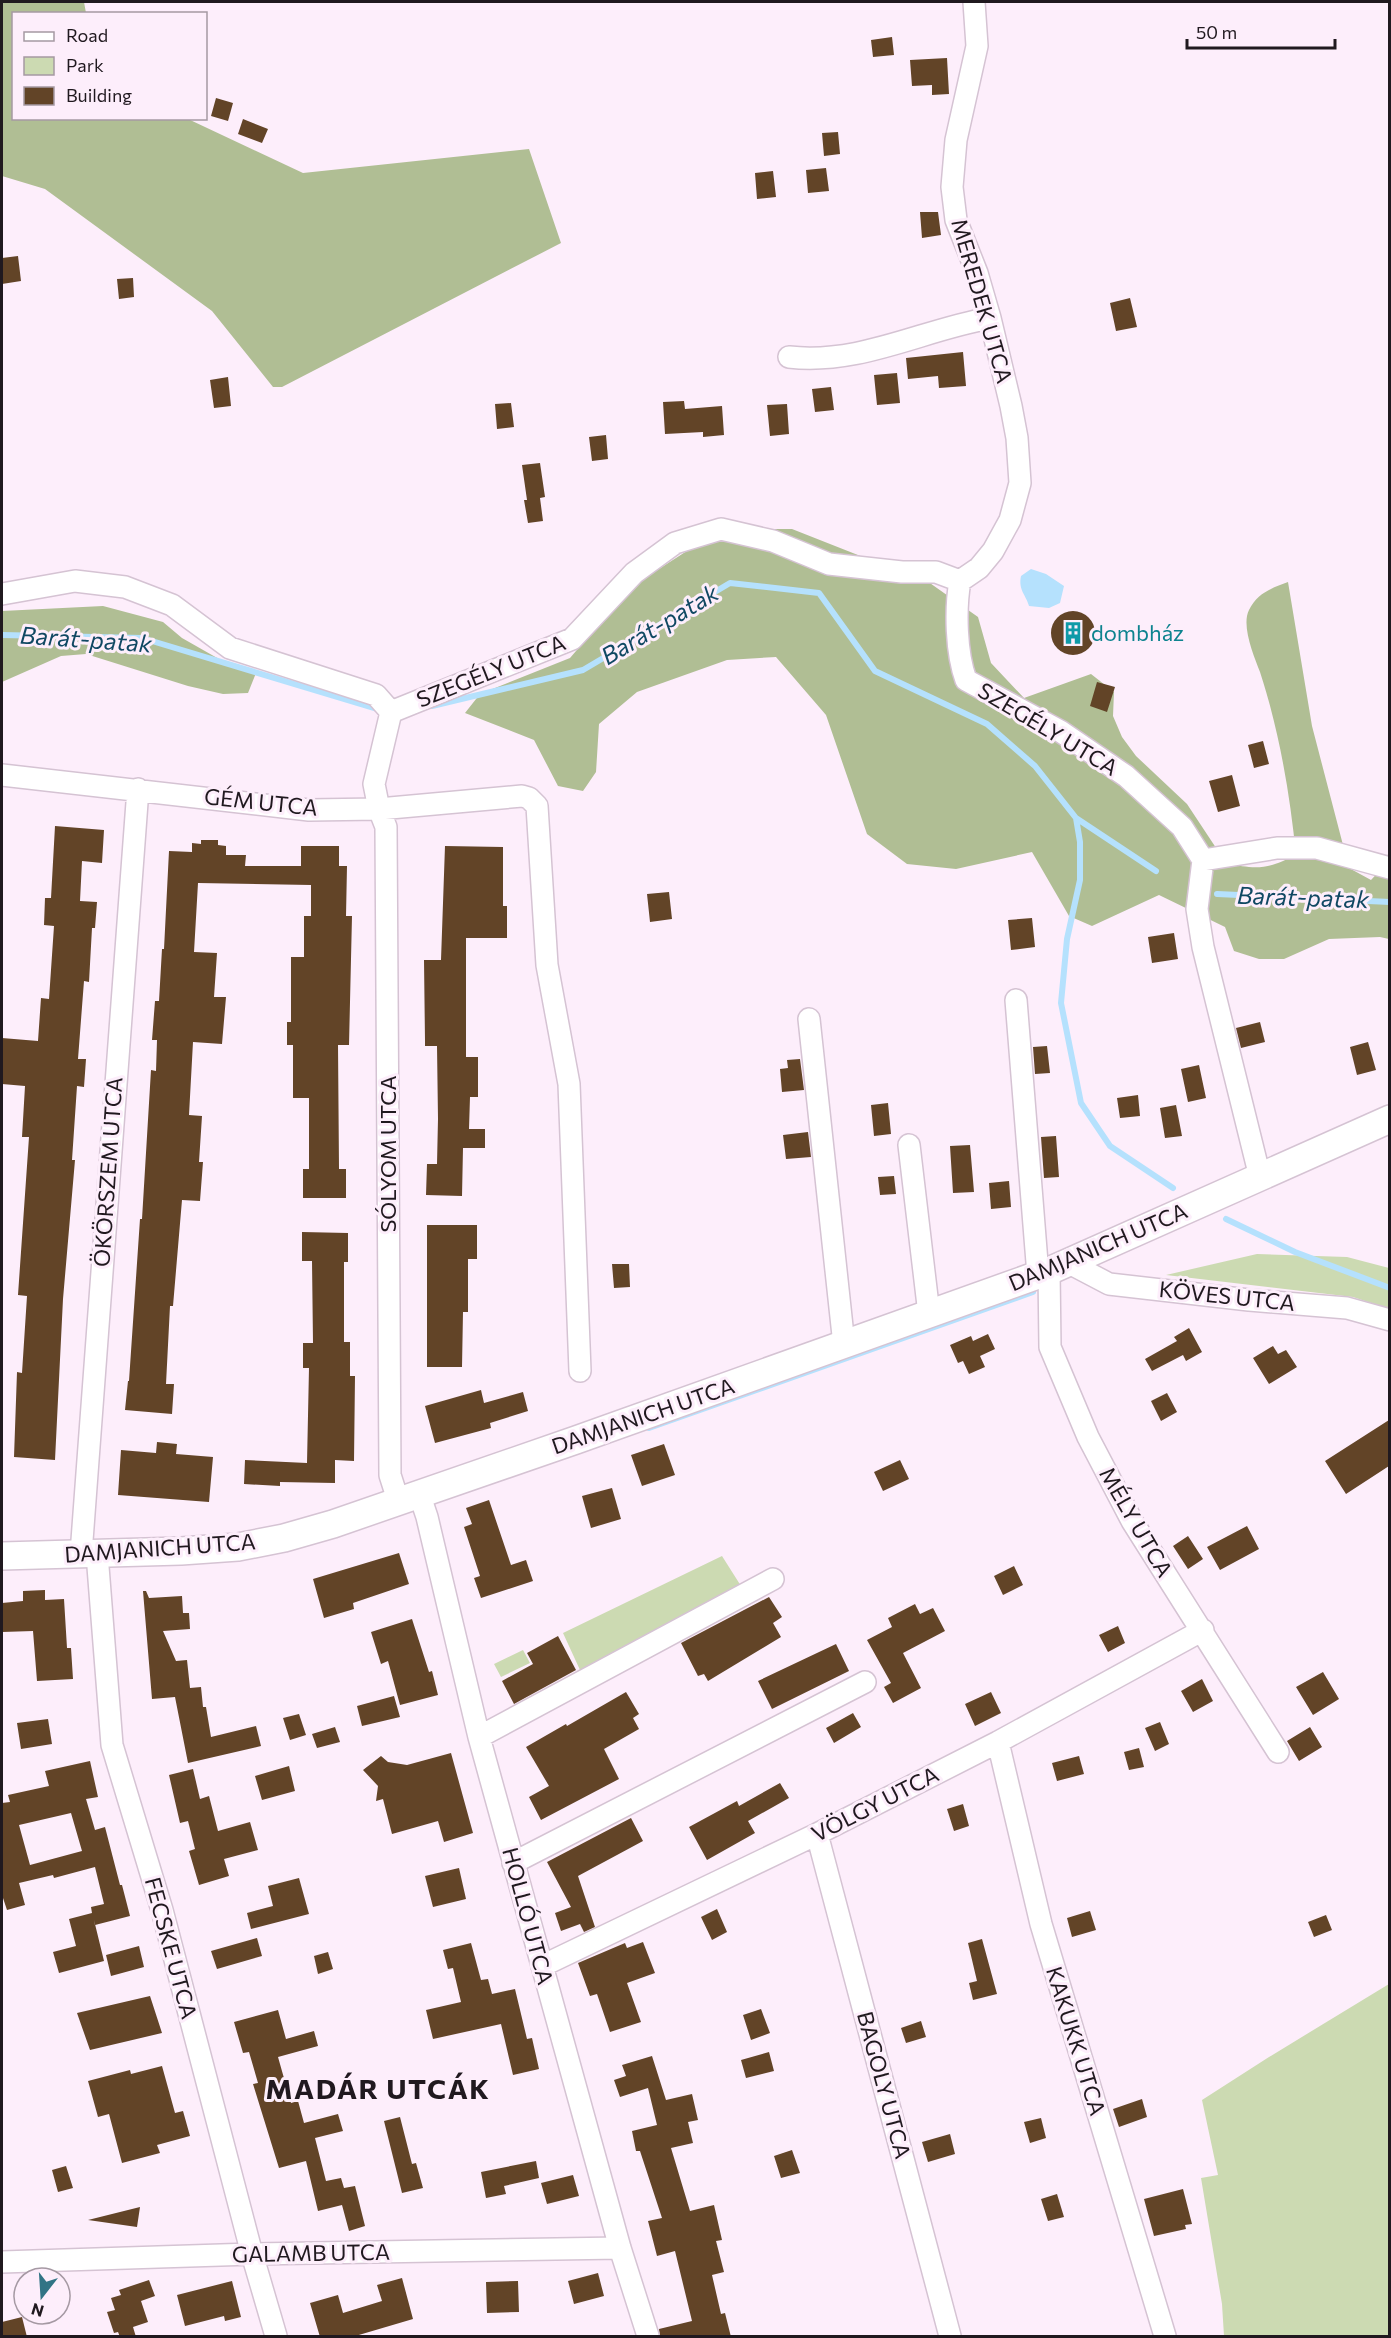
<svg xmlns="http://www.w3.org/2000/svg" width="1391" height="2338" font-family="Commissioner,sans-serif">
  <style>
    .green { fill: #ccdab2 }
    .forest { fill: #b0be94 }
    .water { fill: #b5e1fd }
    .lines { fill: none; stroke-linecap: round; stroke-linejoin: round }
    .stream { stroke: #b5e1fd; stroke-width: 6 }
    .building { fill: #624427; fill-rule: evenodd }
    .minor-casing { stroke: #d5c3d3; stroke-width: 24 }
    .major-casing { stroke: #d5c3d3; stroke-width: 30 }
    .minor { stroke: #fff; stroke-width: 21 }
    .major { stroke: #fff; stroke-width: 27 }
    .labels { text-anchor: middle; stroke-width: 6; stroke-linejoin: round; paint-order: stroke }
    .street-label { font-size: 22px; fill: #20191f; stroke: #fdeefb }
    .culture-label { font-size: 22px; fill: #0d838f; stroke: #fdeefb; text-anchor: start }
    .water-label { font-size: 24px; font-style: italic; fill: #104863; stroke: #fdeefb }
    .district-label { font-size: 28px; font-weight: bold; letter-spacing: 1.5px; fill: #20191f; stroke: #fdeefb }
  </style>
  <rect width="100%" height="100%" fill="#fdeefb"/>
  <!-- green -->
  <path class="green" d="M1257,1254l90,3 42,11v41l-36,-12 -187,-22z
    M722,1556l19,30 -161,84 -17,-37z
    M523,1650l7,13 -29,14 -7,-13z
    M1389,1984v352h-165l-2,-32 -21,-126 17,-3 -16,-75 67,-43z"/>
  <!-- forest -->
  <path class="forest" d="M2,2h82l2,11 -72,1v104l174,1 115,54 226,-24 32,94 -279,144h-9l-61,-76 -167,-122 -43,-13z
    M721,529h71l109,43 9,-3 68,48 13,46 33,35 67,-24 23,18 -1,24 9,21 14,19 51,48 39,59c31,7 42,6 70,-8 -6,-61 -17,-125 -36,-183 -6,-16 -19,-46 -11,-62 8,-17 23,-22 39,-28l24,144 37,142 22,12 16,-17 2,-19v95l-9,-2 -51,2 -45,20h-25l-25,-8 -9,-24 -66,-32 -67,31 -23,-10 -37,-64 -76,17 -49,-5 -40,-30 -41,-119 -50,-58 -49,3 -90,32 -38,32 -3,48 -13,19 -25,-5 -24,-46 -69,-27 15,-19 90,-36 61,-71z
    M103,606l60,16 19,16 44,25 30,10 -8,20 -25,1 -35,-8 -102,-32 -25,2 -59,26v-71z"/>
  <!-- water -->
  <path class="water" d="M1031,569l15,5 18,12 -4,17 -11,5 -20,-2c-3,-11 -11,-16 -8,-30z"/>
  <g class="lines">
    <!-- stream -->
    <path class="stream" d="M2,635l140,3 235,71
      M432,706l151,-36 147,-87 89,10 56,78 112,53 48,42 41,52 80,53
      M1076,818l4,24v38l-13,59 -6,64 20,100 29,43 63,42
      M1217,894l173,8
      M1226,1219l69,33 95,36
      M649,1428l384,-136"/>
  </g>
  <!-- building -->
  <path class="building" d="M892,37l2,18 -21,2 -2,-17z
    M947,58l2,36 -17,1v-10l-20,1 -2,-26z
    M216,98l17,5 -5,18 -17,-5z
    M243,119l25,10 -6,14 -24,-9z
    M838,132l2,22 -16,2 -2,-23z
    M826,168l3,23 -21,2 -2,-23z
    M773,171l3,26 -19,2 -2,-26z
    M920,212h18l3,23 -19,3z
    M18,256l3,25 -19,3v-26z
    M133,278l1,19 -15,2 -2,-20z
    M1130,298l7,29 -21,4 -6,-28z
    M963,352l3,34 -27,2 -1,-12 -30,3 -2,-21z
    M897,373l3,30 -23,2 -3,-30z
    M228,377l3,29 -17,2 -4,-28z
    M831,387l3,23 -19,2 -3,-23z
    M684,401l1,8 37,-3 2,29 -21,2v-5l-38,2 -2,-32z
    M511,403l3,24 -17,2 -2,-25z
    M787,404l2,30 -19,2 -3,-31z
    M606,435l2,24 -16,2 -3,-24z
    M540,463l5,34 -5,1 3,23 -15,2 -4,-23h3l-5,-35z
    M1051 633a22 22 0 1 1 44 0a22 22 0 1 1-44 0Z
    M1097,682l18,5 -8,25 -17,-6z
    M1263,741l6,23 -15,4 -6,-23z
    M1232,775l8,31 -22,6 -9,-31z
    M55,826l49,4 -2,33 -20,-2 -2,40 17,1 -2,26h-3l-3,54 -5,-1 -6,78h8l-2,28 -7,-1 -5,74h3l-12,139 -8,161 -41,-3 3,-85 5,1 5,-77 -9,-1 11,-158h-7l3,-51 -23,-2v-46l36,3 3,-43 8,1 5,-73 -10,-1 1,-27h6z
    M201,840h17v5l8,1v9h20l-1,11h56v-20h38v20h8l-1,50h6l-3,129h-11l1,124h7v29h-43v-29h6v-71h-16v-53h-6v-23h4v-65h13v-41h7v-31l-113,-2 -4,69 23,1 -3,44h12l-4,47 -29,-2 -4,73 13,1 -3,46h4l-3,39 -18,-1 -9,106h-3l-4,78h8l-2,30 -47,-4 3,-29h1l11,-162h2l9,-149 5,1 1,-31h-5l3,-39h4l3,-52h2l5,-98 23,1v-9l9,1z
    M445,846l58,1v59h4v32h-41v119h12v40h-8l-1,32h16v19h-22l-1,48 -36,-1 1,-31h10l1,-45 -1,-73h-12v-5l-1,-81h17z
    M669,892l3,27 -22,3 -3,-28z
    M1032,918l3,29 -24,3 -3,-30z
    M1174,933l4,26 -26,4 -4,-26z
    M1260,1022l5,20 -24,6 -5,-20z
    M1368,1042l8,28 -19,5 -7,-28z
    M1047,1046l3,27 -15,1 -2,-27z
    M800,1059l4,31 -22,2 -2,-23 8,-1 -1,-8z
    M1199,1065l7,33 -18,4 -7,-33z
    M1138,1095l2,21 -20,2 -3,-20z
    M888,1103l3,31 -17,2 -3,-31z
    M1176,1105l6,31 -17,2 -5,-30z
    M808,1132l3,25 -25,2 -3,-24z
    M1056,1136l3,41 -15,1 -3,-41z
    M970,1145l4,47 -21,1 -3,-47z
    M894,1176l2,18 -16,1 -2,-18z
    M1009,1181l2,26 -20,2 -2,-26z
    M427,1225h50v34h-9v53h-5l-1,55h-35z
    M302,1232l46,1v29h-4v80h6v34h5l-1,85 -19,-1v23l-55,-1v4l-36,-2 1,-24 62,3 2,-95h-6v-25h10l-1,-82h-10z
    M612,1264h17l1,23 -16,1z
    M1189,1328l13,24 -16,9 -3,-6 -31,16 -7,-12 32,-18 -3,-4z
    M988,1334l7,15 -15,7 5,11 -16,7 -6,-13 -5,2 -8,-18 21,-9 2,5z
    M1273,1346l5,8 8,-4 11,17 -28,17 -16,-26z
    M481,1390l3,13 39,-11 5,19 -38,12 1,5 -56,15 -10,-37z
    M1167,1393l10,19 -16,9 -10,-20z
    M1389,1420v46l-43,28 -21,-33z
    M157,1442l20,2 -1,10 37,3 -4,45 -91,-7 3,-45 35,3z
    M664,1444l11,31 -33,11 -11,-31z
    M900,1460l9,19 -26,12 -9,-19z
    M612,1488l9,31 -30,9 -9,-32z
    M489,1500l22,65 15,-5 7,21 -52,17 -7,-20 6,-2 -16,-49 8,-3 -6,-16z
    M1247,1526l12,23 -39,21 -13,-23z
    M1188,1536l15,23 -15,10 -15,-23z
    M399,1553l10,31 -56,19 1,6 -30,9 -11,-39z
    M1014,1566l9,19 -20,10 -9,-19z
    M45,1590v10l19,-1 3,49h4l2,31 -36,2 -4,-50 -31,1v-29l21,-2v-10z
    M143,1591h3l3,7 33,-2 1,17h6l1,16 -27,2 13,30 11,-1 3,28 11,-1 2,20h3l5,30 45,-11 5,20 -73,17 -13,-66 -23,2z
    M769,1597l13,20 -9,6 8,14 -73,44 -4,-7 -6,2 -17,-33z
    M915,1604l5,10 13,-6 12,23 -42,22 18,35 -28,15 -9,-16 7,-4 -24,-43 25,-13 -4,-9z
    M412,1619l17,53 3,-1 6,24 -38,10 -12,-44 -7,3 -10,-32z
    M1118,1626l7,17 -17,9 -9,-17z
    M558,1636l18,34 -62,34 -12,-23 31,-17 -6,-11z
    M836,1644l13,27 -77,38 -14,-28z
    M1323,1672l16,27 -26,16 -17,-28z
    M1202,1679l11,22 -20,11 -12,-21z
    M626,1692l13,22 -6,4 6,11 -35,20 15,30 -78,41 -12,-23 20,-11 -23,-39 40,-23 1,2z
    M991,1692l10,21 -26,13 -10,-22z
    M394,1696l6,21 -38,9 -5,-20z
    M853,1713l8,14 -27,16 -8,-15z
    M299,1714l7,21 -16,5 -7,-22z
    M48,1719l4,25 -31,5 -4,-26z
    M1160,1722l9,22 -14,7 -10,-23z
    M335,1727l5,15 -23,6 -5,-14z
    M1310,1727l12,20 -23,14 -12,-20z
    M1139,1748l5,19 -15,3 -5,-18z
    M451,1753l22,80 -29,9 -6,-21 -46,13 -9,-35 -7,2 2,-15 -15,-16 18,-14 7,6 19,3z
    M1079,1756l5,18 -27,7 -5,-18z
    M90,1761l8,36 -12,2 9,31 10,-3 15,58h2l8,31 -35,9 -1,-5 10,41 -45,12 -6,-21 23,-6 -7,-27 23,-6 -1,-6 13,-3 -9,-37 -41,11 -1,-3 -34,8 6,22 -18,5 -4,-12h-1v-95l8,-1 -2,-7 41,-9 -4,-15zM71,1813l11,38 -52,14 -11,-40z
    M289,1766l6,25 -33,9 -7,-24z
    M193,1769l7,30 9,-3 9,35 32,-9 8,28 -34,9 5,17 -30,9 -10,-34 6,-2 -7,-28 -8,2 -11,-48z
    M780,1783l9,15 -41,23 7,12 -48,27 -18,-33 48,-26 2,5z
    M963,1804l6,22 -15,5 -7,-22z
    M631,1818l12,23 -65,35 17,51 -11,5 -4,-8 -19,7 -6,-18 16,-6 -24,-45z
    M459,1868l7,31 -33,8 -8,-31z
    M299,1878l10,36 -58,15 -4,-16 26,-7 -5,-20z
    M717,1909l10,23 -15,8 -11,-23z
    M1090,1911l6,19 -24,7 -5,-19z
    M1326,1915l6,15 -18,7 -6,-15z
    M257,1938l5,18 -45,13 -6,-18z
    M982,1939l15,55 -24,6 -4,-17 8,-2 -9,-38z
    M643,1942l12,31 -28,10 14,39 -31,10 -13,-38 -7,2 -12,-33 47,-20 2,5z
    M471,1943l10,37 7,-1 4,15 23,-5 12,50 5,-1 7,31 -26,6 -12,-51 -68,15 -7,-29 35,-8 -8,-34 -5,1 -5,-19z
    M139,1946l5,21 -33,9 -5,-21z
    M328,1952l5,17 -15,5 -4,-18z
    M150,1996l12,37 -72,17 -13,-37z
    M761,2009l9,24 -19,7 -8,-25z
    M278,2010l8,29 28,-8 4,15 -40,11 13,46 7,-2 6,22 34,-9 5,17 -28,7 11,43 15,-3 3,10 11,-2 10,40 -16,5 -7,-26 -24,6 -12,-50 -27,7 -26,-84 5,-1 -9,-31 -6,1 -9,-31z
    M921,2021l5,16 -20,6 -5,-15z
    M769,2052l5,19 -28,7 -5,-18z
    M652,2056l14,44 26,-6 6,26 -10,2 5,21 -22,5 19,63 24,-6 8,35 -6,1 8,31 -12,3 9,39 4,-1 6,24h-71l-1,-8 33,-8 -17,-70 -18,5 -9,-35 14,-3 -22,-67h-4l-4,-20 25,-6 -9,-37 -28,9 -6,-17 12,-4 -4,-11z
    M162,2066l13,47 8,-2 7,25 -33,9 3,8 -38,10 -13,-49 -11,3 -10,-36 42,-11 1,4z
    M1142,2099l5,18 -28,10 -6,-18z
    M400,2117l12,47 4,-1 7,25 -21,5 -18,-72z
    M1041,2118l5,20 -16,5 -6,-21z
    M950,2134l5,20 -27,8 -6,-20z
    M792,2150l8,23 -19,5 -7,-22z
    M536,2161l3,17 -35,8 2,8 -20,4 -5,-26z
    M66,2166l7,22 -15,4 -6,-22z
    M573,2175l6,21 -32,8 -6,-21z
    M1183,2189l9,35 -7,1 1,4 -32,7 -10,-37z
    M1057,2194l7,23 -16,4 -7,-22z
    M140,2207l-3,20 -49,-7z
    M598,2273l6,23 -30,8 -6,-23z
    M402,2278l11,41 -61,18h-32l-10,-34 28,-8 5,18 39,-12 -5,-16z
    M149,2280l6,16 -14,5 7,21 -15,5 3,10h-16l-2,-5 -4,1 -7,-21 8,-2 -4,-12 10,-3 -2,-5z
    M232,2281l9,36 -16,4 -1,-5 -39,10 -8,-31z
    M518,2281l1,31 -32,1 -1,-31z
    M22,2317l5,20h-25v-15z"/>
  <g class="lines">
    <!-- minor casing -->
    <g class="minor-casing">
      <path id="minor" d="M789,357c71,8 133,-27 201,-39
        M960,581l19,-13 14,-17 17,-31 10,-37 -3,-45 -6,-32 -21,-88 -13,-45 -21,-53 -4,-33 4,-47 21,-94 -3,-44
        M960,581c-5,28 -4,72 6,99l94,51 66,45 56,51 21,33
        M2,594l73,-13 50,6 47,18 58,43 146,47 15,17
        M391,712l-17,72 5,25 7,18 4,648 8,25
        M391,712l181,-73 62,-66 41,-30 46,-14 52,12 56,23 73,8h34l24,9
        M2,775l307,35 70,-1 143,-13 7,2 8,8 10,159 22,119 11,287
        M1203,860l-6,49 6,38 57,230
        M1203,860l74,-12h40l73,20
        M1016,1000l22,275
        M809,1019l35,326
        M909,1145l20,169
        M1069,1263l40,21 140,16 98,8 43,12
        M1049,1271l1,76 38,90 44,84 146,231
        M419,1493l8,24 52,220 141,511 28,88
        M81,1554l57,-765
        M97,1554l15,191 50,165 90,344 24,82
        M479,1737l294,-158
        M998,1742l43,182 124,412
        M817,1834l133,502
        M513,1863l352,-181
        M542,1966l275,-132 181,-92 205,-112
        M2,2262l250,-8 368,-6"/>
    </g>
    <!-- major casing -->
    <g class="major-casing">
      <path id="major" d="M2,1556l179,-5 57,-4 46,-9 49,-14 243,-84 473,-169 341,-152"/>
    </g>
    <!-- minor -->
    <use href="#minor" class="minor"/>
    <!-- major -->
    <use href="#major" class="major"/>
  </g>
  <!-- icons -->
  <defs>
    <g id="building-bare" transform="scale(1.8)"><path d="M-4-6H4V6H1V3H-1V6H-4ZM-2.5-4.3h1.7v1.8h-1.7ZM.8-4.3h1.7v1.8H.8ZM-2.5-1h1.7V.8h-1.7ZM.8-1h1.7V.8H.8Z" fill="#0f9aa8" stroke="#fdeefb" stroke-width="2.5" paint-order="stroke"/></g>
  </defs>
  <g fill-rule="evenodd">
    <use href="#building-bare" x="1073" y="633"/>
  </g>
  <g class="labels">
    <!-- street labels -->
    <g class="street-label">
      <text transform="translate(982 301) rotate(74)" y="8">MEREDEK UTCA</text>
      <text transform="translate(491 671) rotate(-22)" y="8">SZEGÉLY UTCA</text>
      <text transform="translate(1048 729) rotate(31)" y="8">SZEGÉLY UTCA</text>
      <text transform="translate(261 802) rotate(6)" y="8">GÉM UTCA</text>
      <text transform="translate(388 1154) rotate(-90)" y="8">SÓLYOM UTCA</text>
      <text transform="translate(108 1172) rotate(-86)" y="8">ÖKÖRSZEM UTCA</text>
      <text transform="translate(1098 1247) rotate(-23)" y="8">DAMJANICH UTCA</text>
      <text transform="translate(1227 1296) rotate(6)" y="8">KÖVES UTCA</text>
      <text transform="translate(643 1416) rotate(-19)" y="8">DAMJANICH UTCA</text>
      <text transform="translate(1136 1522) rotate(60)" y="8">MÉLY UTCA</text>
      <text transform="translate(160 1548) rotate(-4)" y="8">DAMJANICH UTCA</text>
      <text transform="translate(875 1804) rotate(-27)" y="8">VÖLGY UTCA</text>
      <text transform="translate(528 1916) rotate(75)" y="8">HOLLÓ UTCA</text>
      <text transform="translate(171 1948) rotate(75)" y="8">FECSKE UTCA</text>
      <text transform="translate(1076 2041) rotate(73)" y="8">KAKUKK UTCA</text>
      <text transform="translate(884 2085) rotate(75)" y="8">BAGOLY UTCA</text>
      <text transform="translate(311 2253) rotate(-1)" y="8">GALAMB UTCA</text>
    </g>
    <!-- culture labels -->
    <g class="culture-label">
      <text x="1091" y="641">dombház</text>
    </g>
    <!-- water labels -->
    <g class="water-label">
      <text transform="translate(660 625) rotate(-31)" y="8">Barát-patak</text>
      <text transform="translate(86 640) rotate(4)" y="8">Barát-patak</text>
      <text transform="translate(1303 898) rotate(2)" y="8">Barát-patak</text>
    </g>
    <!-- district labels -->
    <g class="district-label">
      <text x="378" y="2099">MADÁR UTCÁK</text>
    </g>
  </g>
  <!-- border -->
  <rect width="1391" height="2338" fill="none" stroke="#20191f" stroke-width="6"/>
  <!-- legend -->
  <rect x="12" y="12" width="195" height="108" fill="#fdeefb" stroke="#a599a3" stroke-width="1.5"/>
  <rect x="24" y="32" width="30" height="9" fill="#ffffff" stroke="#a599a3" stroke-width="1.5"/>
  <text x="66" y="42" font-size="18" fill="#20191f">Road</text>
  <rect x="24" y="57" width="30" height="18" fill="#ccdab2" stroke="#a599a3" stroke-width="1.5"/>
  <text x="66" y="72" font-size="18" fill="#20191f">Park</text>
  <rect x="24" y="87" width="30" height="18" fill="#624427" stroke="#a599a3" stroke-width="1.5"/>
  <text x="66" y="102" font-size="18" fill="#20191f">Building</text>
  <!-- north arrow -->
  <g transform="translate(42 2296) rotate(197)"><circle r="28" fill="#fdeefb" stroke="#a599a3" stroke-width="1.5"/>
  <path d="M0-4.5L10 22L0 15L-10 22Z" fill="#317485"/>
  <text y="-9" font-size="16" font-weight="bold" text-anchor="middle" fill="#20191f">N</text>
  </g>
  <!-- scale -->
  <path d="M1187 39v9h148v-9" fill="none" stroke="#20191f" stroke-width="3"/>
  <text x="1196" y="39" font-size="18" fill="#20191f" stroke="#fdeefb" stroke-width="4.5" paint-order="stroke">50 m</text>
</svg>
